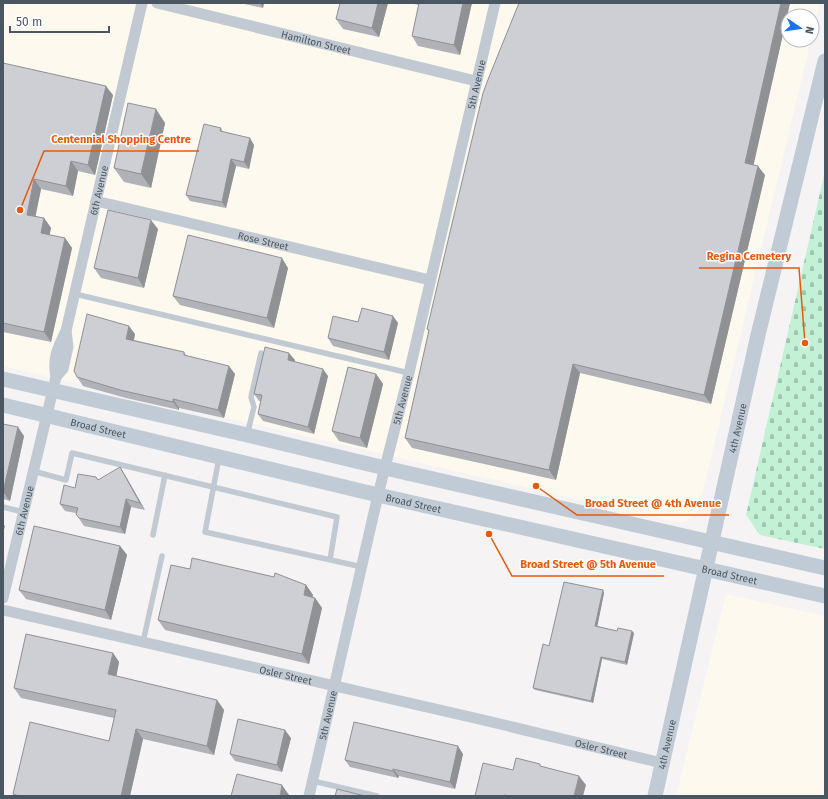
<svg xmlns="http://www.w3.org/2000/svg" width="828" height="799" font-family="'Fira Sans',sans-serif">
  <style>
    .commercial { fill: #fdf9ef }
    .cemetery { fill: url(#cemetery-stones) }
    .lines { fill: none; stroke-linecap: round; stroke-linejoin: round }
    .service { stroke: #c1cad2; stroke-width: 5.5 }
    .minor { stroke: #c1cad2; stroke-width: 11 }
    .secondary { stroke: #c1cbd6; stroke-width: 15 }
    .wall { fill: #b0b2b7 }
    .shaded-wall { fill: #909195 }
    .building { fill: #cdcfd5; stroke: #909195 }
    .labels { text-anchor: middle; stroke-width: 3; stroke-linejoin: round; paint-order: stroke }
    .street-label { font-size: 10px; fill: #4a5661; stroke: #fff }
    .leader { fill: none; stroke: #e8590c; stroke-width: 1.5 }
    .callout-dot { fill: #e8590c; stroke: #fff; stroke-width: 1.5 }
    .callout-label { font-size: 11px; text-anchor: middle; font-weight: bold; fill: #e8590c; stroke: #fff; stroke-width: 3; stroke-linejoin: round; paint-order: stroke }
  </style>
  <defs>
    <pattern id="cemetery-stones" width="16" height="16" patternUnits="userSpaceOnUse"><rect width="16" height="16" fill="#c3f1d5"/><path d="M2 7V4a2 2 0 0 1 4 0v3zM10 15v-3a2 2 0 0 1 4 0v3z" fill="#a0c6b0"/></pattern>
  </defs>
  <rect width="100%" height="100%" fill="#f5f3f3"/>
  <!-- commercial -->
  <path class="commercial" d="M3,3h817l-8,34v-21h-24v24h23l-111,464 -2,7 -7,7 -8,4h-7l-673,-156z
    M726,594l99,22v180h-149z"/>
  <!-- cemetery -->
  <path class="cemetery" d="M825,171v378l-65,-14 -14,-20z"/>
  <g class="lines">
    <!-- service -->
    <path class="service" d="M75,294l334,79
      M247,435l7,-28 -3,-10 10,-44
      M219,458l-14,74 157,35
      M33,471l33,9 6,-27 265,64 -7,43
      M3,507l20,5
      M153,535l12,-60
      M143,642l19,-86
      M313,781l64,15"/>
    <!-- minor -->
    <g class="minor">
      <path id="s1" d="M157,3l319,78"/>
      <path id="s2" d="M96,201l334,79"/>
      <path d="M56,377l7,-8 5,-22 -2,-16"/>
      <path id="s3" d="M3,598l53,-221c-4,-18 2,-31 10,-46l76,-328"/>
      <path id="s4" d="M3,610l476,109 183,44"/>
      <path id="s5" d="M309,796l69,-301 31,-122 86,-370"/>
    </g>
    <!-- secondary -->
    <g class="secondary">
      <path d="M3,379l240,55 142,34 440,100"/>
      <path id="s6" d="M3,405l375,90 447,101"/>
      <path id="s7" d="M655,796l103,-461 67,-274"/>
    </g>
  </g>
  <!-- wall -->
  <path class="wall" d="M240,3h24l-1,5z
    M340,3h48l-9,34 -36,-8 -7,-10z
    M409,3h63l-12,52 -42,-9 -6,-10 7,-31z
    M519,3h271l-37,162 12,10 -54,229 -131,-31 -24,107 -144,-32 -7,-10 24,-107 -2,-2z
    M3,63l110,32 -18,80 -17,-4 -5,25 -32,-7 -6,27 9,2 7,10 -2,7 16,3 7,10 -21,94 -48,-10z
    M165,123l-14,65 -27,-6 -10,-14z
    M221,128l2,4 31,13 -5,24 -13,-3 -10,42 -36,-7 -4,-6z
    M158,229l-14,59 -43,-10 -7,-10z
    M288,268l-14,60 -94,-23 -7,-9z
    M358,322l40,1 -9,37 -56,-14 -5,-8z
    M135,334l-1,6 50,12 3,4 48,18 -11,44 -45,-10v2l-53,-12 -43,-12 -6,-9z
    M295,360l-1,2 34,14 -14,58 -51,-13 -5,-7 3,-13h-2l-5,-7z
    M376,374l7,10 -16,64 -28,-7 -7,-10z
    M3,424l21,12 -14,65 -7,-2z
    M125,475l20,35 -14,-3 -6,27 -41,-8 -8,-12v-1l-11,-2 -5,-7 15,-16 21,-11 2,3z
    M120,546l7,9 -16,65 -85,-21 -7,-9z
    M190,569l116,16 7,10 -1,2 3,1 7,10 -13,56 -144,-34 -7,-10z
    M603,590l1,3 -7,33 20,5 17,2 -7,32 -25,-6 -9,44 -58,-13 -2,-2 16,-42z
    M113,653l6,9 -3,14 101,24 7,10 -10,45 -71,-16 -13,57h-116l-1,-2 96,-53 5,-23 -93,-20 -7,-10z
    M291,738l-9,34 -47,-11 -5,-7z
    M463,754l-8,35 -56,-13 -1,2 -48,-11 -5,-7z"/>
  <!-- shaded-wall -->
  <path class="shaded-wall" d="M260,3h4l-1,5z
    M378,3h10l-9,34 -7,-9z
    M463,3h9l-12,52 -6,-10z
    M781,3h9l-38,169 -7,-9z
    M106,86l7,9 -18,80 -7,-10z
    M156,109l9,14 -14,65 -10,-14z
    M250,138l4,7 -5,24 -5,-7z
    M231,159l5,7 -10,42 -4,-6z
    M71,161l7,10 -5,25 -7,-10z
    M758,166l7,9 -54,229 -7,-9z
    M34,179l7,10 -7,35 -7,-9z
    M44,218l7,10 -3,15 -7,-10z
    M151,220l7,9 -14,59 -6,-10z
    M65,238l7,10 -21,94 -7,-10z
    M282,258l6,10 -14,60 -7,-10z
    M393,316l5,7 -9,37 -5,-8z
    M129,326l6,8 -3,13 -6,-8z
    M289,353l6,7 -2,8 -5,-8z
    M573,364l7,9 -24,107 -7,-10z
    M229,366l6,8 -11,44 -6,-8z
    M323,369l5,7 -14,58 -6,-7z
    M376,374l7,10 -16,64 -7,-10z
    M173,399l6,9v2l-6,-8z
    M18,427l6,9 -14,65 -7,-9z
    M120,467l5,8 20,35 -5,-7z
    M126,499l5,8 -6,27 -5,-7z
    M3,524l2,2 -2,7z
    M120,546l7,9 -16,65 -6,-10z
    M306,585l7,10 -2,10 -7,-10z
    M603,590l1,3 -7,35 -2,-2z
    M315,598l7,10 -13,56 -7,-10z
    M632,631l2,2 -7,32 -2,-3z
    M113,653l6,9 -4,22 -7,-10z
    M601,657l1,2 -9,44 -2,-2z
    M217,700l7,10 -10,45 -7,-9z
    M136,729l7,10 -13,57h-9z
    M285,730l6,8 -9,34 -5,-7z
    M458,746l5,8 -8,35 -5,-7z
    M393,769l6,7 -1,2 -5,-7z
    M579,776l7,9 -3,11h-9z
    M282,785l7,10v1h-9z"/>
  <!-- building -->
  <path class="building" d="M340,3h38l-6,25 -36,-9z
    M419,3h44l-9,42 -42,-9z
    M519,3h262l-36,160 13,3 -54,229 -131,-31 -24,106 -144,-32 24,-108 -2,-1 56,-236 6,-16z
    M3,63l103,23 -18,79 -17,-4 -5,25 -32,-7 -7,36 17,3 -3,15 24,5 -21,94 -41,-9z
    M128,103l28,6 -15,65 -27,-6z
    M204,124l17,4 -1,3 30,7 -6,24 -13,-3 -9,43 -36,-7z
    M108,210l43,10 -13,58 -44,-10z
    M188,235l94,23 -15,60 -94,-22z
    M362,308l31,8 -9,36 -56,-14 5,-22 25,6z
    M87,314l42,12 -3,13 58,13v3l45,11 -11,44 -45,-11v3l-53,-12 -43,-13 -3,-6z
    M265,347l24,6 -1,7 35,9 -15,58 -50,-13 4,-19 -8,-1z
    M348,367l28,7 -16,64 -28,-7z
    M3,424l15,3 -15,65z
    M120,467l20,36 -14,-4 -6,28 -41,-9 -3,-4 2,-6 -18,-4 4,-19 11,3 3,-14 18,3 2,3z
    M34,526l86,20 -15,64 -86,-20z
    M192,558l82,19 1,-4 31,12 -2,10 11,3 -13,56 -144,-34 13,-55 19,4z
    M564,582l39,8 -8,36 22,5 1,-3 14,3 -7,31 -24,-5 -10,44 -58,-13 10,-44 6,2z
    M26,634l87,19 -5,21 109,26 -10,46 -71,-17 -15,67h-102l-6,-2 17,-72 79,19 7,-31 -102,-22z
    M238,719l47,11 -8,35 -47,-11z
    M354,722l104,24 -8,36 -57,-13v2l-48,-11z
    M516,758l24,6v2l39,10 -5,20h-66l-4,-1v1h-29l8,-33 30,7z
    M237,774l45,11 -2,11h-49z
    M337,789l28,7h-30z"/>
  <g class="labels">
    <!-- street labels -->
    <g class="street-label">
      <text dy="4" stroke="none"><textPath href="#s1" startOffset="164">Hamilton Street</textPath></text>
      <text dy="4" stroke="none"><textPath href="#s5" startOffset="731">5th Avenue</textPath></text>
      <text dy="4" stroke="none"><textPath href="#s3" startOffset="420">6th Avenue</textPath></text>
      <text dy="4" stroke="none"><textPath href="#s2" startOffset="172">Rose Street</textPath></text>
      <text dy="4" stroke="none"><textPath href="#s5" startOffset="407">5th Avenue</textPath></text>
      <text dy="4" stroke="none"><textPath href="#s6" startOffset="98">Broad Street</textPath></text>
      <text dy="4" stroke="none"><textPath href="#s7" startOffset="377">4th Avenue</textPath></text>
      <text dy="4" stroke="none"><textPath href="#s6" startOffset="422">Broad Street</textPath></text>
      <text dy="4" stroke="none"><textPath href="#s3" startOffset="90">6th Avenue</textPath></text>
      <text dy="4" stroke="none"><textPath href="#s6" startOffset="746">Broad Street</textPath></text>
      <text dy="4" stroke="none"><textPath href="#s4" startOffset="290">Osler Street</textPath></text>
      <text dy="4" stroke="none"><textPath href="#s5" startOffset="83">5th Avenue</textPath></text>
      <text dy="4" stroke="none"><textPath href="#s7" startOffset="53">4th Avenue</textPath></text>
      <text dy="4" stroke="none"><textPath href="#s4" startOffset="614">Osler Street</textPath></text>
    </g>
  </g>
  <!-- callouts -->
  <path class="leader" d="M20 210L44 151H199M805 343L799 268H699M536 486L577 515H729M489 534L512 576H664"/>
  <g class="callout-dot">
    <circle cx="20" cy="210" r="4"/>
    <circle cx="805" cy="343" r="4"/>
    <circle cx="536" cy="486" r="4"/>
    <circle cx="489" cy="534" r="4"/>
  </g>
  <g class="callout-label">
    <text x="121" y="143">Centennial Shopping Centre</text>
    <text x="749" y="260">Regina Cemetery</text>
    <text x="653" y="507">Broad Street @ 4th Avenue</text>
    <text x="588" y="568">Broad Street @ 5th Avenue</text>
  </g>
  <!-- border -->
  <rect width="828" height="799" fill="none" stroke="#4a5661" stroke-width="8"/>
  <!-- north arrow -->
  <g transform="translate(800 28) rotate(103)"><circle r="19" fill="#ffffff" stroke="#b7bbc0"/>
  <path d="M0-3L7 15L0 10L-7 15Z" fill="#1a73e8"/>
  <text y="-6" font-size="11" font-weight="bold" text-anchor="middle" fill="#4a5661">N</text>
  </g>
  <!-- scale -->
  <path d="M10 26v6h99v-6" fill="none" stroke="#4a5661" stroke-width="2"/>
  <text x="16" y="26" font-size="12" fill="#4a5661" stroke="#ffffff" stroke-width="3" paint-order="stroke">50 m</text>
</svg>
